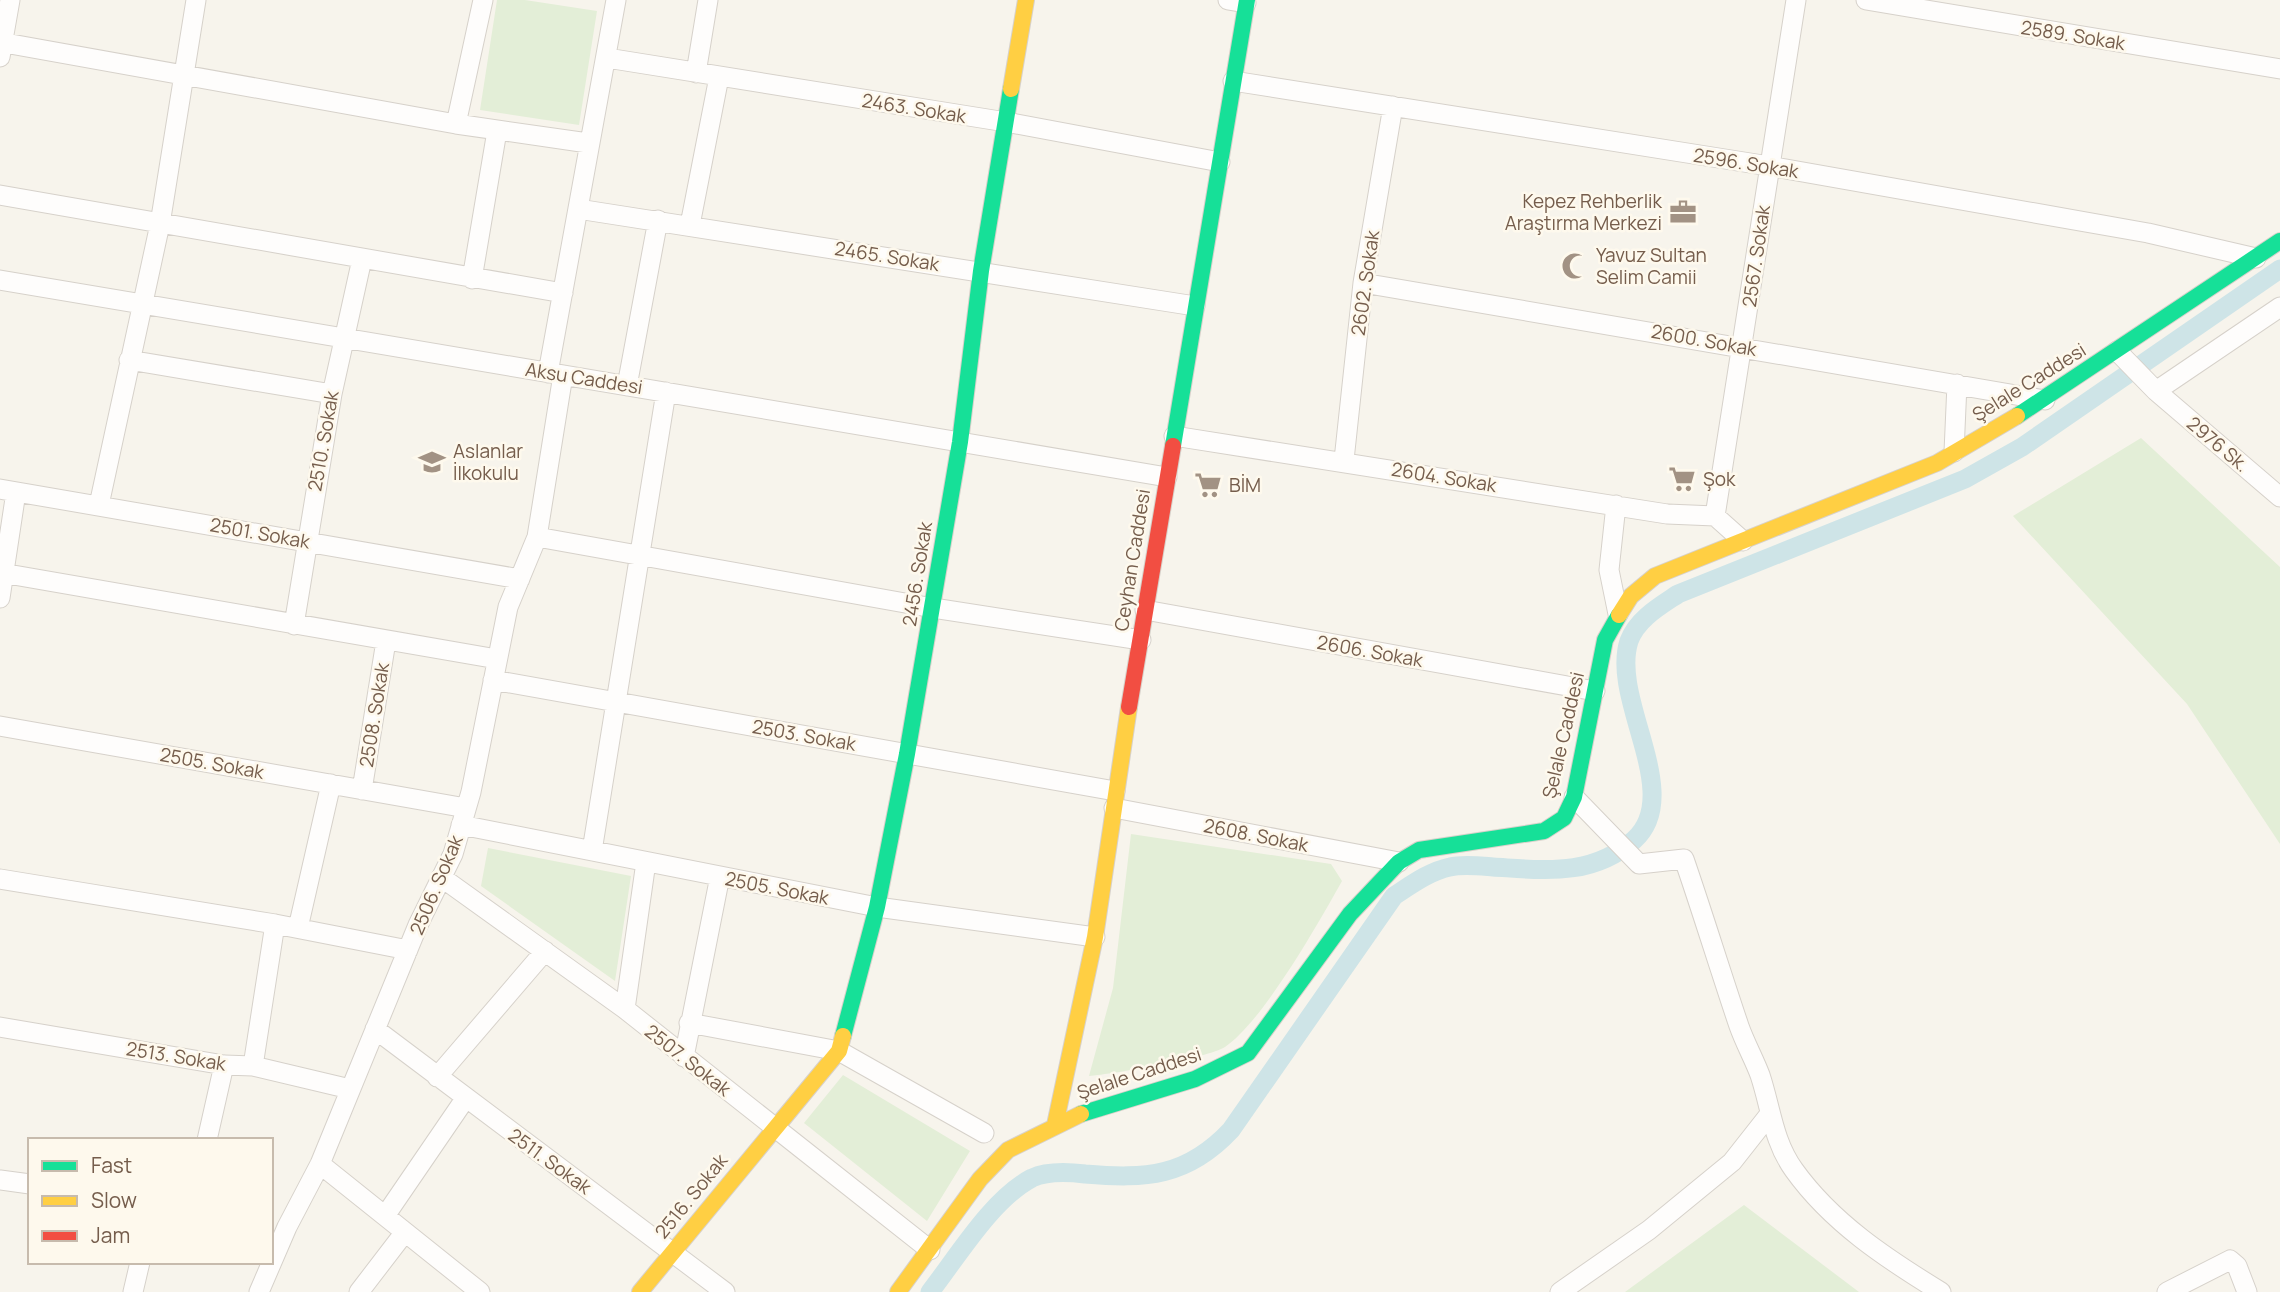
<svg xmlns="http://www.w3.org/2000/svg" width="2280" height="1292" font-family="Manrope,sans-serif">
  <style>
    .green { fill: #e3eed7 }
    .lines { fill: none; stroke-linecap: round; stroke-linejoin: round }
    .canal { stroke: #cee4e7; stroke-width: 19 }
    .street-casing { stroke: #d6d1ca; stroke-width: 21 }
    .fast-casing { stroke: #d7d1ca; stroke-width: 18 }
    .slow-casing { stroke: #d7d1ca; stroke-width: 18 }
    .jam-casing { stroke: #d7d1ca; stroke-width: 18 }
    .street { stroke: #fefdfc; stroke-width: 19 }
    .fast { stroke: #16e098; stroke-width: 16 }
    .slow { stroke: #ffcf43; stroke-width: 16 }
    .jam { stroke: #f24e42; stroke-width: 16 }
    .labels { text-anchor: middle; stroke-width: 5; stroke-linejoin: round; paint-order: stroke }
    .street-label { font-size: 19px; fill: #755d4c; stroke: #fef9ed }
    .poi-label { font-size: 19px; fill: #755d4c; stroke: #fef9ed; text-anchor: start }
  </style>
  <rect width="100%" height="100%" fill="#f7f4ec"/>
  <!-- green -->
  <path class="green" d="M497,0h28l72,11 -18,114 -99,-15z
    M2141,438l139,129v277l-93,-140 -174,-188z
    M1131,834l200,30 11,17c-24,43 -79,140 -117,166 -17,11 -112,27 -136,29l24,-88z
    M488,848l143,28 -16,105 -134,-95z
    M843,1075l127,76 -43,70 -123,-98z
    M1744,1205l115,87h-234z"/>
  <g class="lines">
    <!-- canal -->
    <path class="canal" d="M930,1292c28,-36 62,-93 102,-114 15,-7 37,-6 53,-4 61,5 102,3 146,-44l163,-234c17,-11 36,-25 56,-29 13,-3 30,-1 43,0 52,3 99,10 141,-27 51,-46 -24,-140 -5,-199 8,-22 31,-35 49,-47l287,-115 57,-32 258,-178"/>
    <!-- street casing -->
    <g class="street-casing">
      <path id="street" d="M1228,0l18,3
        M1866,0l414,69
        M0,42l456,82 132,19
        M0,57l10,-57
        M607,58l399,64 214,40
        M696,73l12,-73
        M1233,81l536,85 379,67 108,25
        M456,124l27,-124
        M0,195l563,98
        M578,209l617,97
        M690,225l29,-148
        M472,279l25,-148
        M0,280l1167,197
        M1363,283l682,117
        M2117,351l39,40 124,106
        M129,360l203,34
        M548,373l68,-373
        M627,386l31,-166
        M2156,391l124,-84
        M1174,436l493,78 48,2
        M1954,452l3,-68
        M1344,460l19,-177 30,-177
        M0,489l520,90
        M99,505l61,-281 36,-224
        M1616,505l-7,65 9,44
        M537,537l396,71 208,32
        M1743,541l-28,-25 81,-516
        M2,573l495,86
        M0,598l16,-106
        M1145,610l450,81
        M294,625l38,-231 30,-135
        M493,680l622,111
        M0,726l466,82
        M362,790l24,-149
        M1574,797l65,67 45,-5c19,55 36,111 55,167 6,17 15,33 21,49 11,33 13,66 34,95 38,53 93,89 147,122
        M1114,808l285,54
        M461,825l416,82 218,30
        M592,851l74,-459
        M441,877l184,132 305,241
        M0,879l275,45 133,26
        M298,928l33,-144
        M625,1009l21,-147
        M689,1023l150,28 145,82
        M0,1027l224,38 29,1 97,23
        M375,1029l350,263
        M684,1057l36,-181
        M253,1066l22,-142
        M437,1077l108,-126
        M207,1140l17,-75
        M320,1164l160,128
        M0,1180l30,4
        M385,1216l80,-117
        M133,1292l7,-30
        M259,1292l28,-65 33,-63 98,-239 35,-71 18,-62 37,-185 29,-70 26,-162
        M359,1292l46,-60
        M1560,1292l89,-62 83,-68 37,-47
        M2167,1292l63,-32 7,6 10,26"/>
    </g>
    <!-- fast casing -->
    <g class="fast-casing">
      <path id="fast" d="M2017,416l263,-175
        M1173,446l74,-446
        M843,1036l34,-129 30,-153 53,-312 21,-171 30,-182
        M1081,1114l114,-35 53,-26 102,-139 49,-52 20,-12 125,-19 20,-13 10,-21 31,-157 14,-25"/>
    </g>
    <!-- slow casing -->
    <g class="slow-casing">
      <path id="slow" d="M1011,89l15,-89
        M1619,615l12,-19 24,-20 282,-113 80,-47
        M1055,1125l40,-188 34,-230
        M640,1292l199,-241 4,-15
        M898,1292l82,-113 28,-29 73,-36"/>
    </g>
    <!-- jam casing -->
    <g class="jam-casing">
      <path id="jam" d="M1129,707l44,-261"/>
    </g>
    <!-- street -->
    <use href="#street" class="street"/>
    <!-- fast -->
    <use href="#fast" class="fast"/>
    <!-- slow -->
    <use href="#slow" class="slow"/>
    <!-- jam -->
    <use href="#jam" class="jam"/>
  </g>
  <!-- icons -->
  <defs>
    <g id="office-bare" transform="scale(2.1)"><path d="M-6-3h4V-5.5h4V-3h4V5H-6ZM-1-4.5V-3h2v-1.5ZM-6 0V1H6V0Z" fill="#a29284" stroke="#fef9ed" stroke-width="2.5" paint-order="stroke"/></g>
    <g id="mosque-bare" transform="scale(2.1)"><path d="M3.5-4.9A6 6 0 1 0 3.5 4.9A5 5 0 1 1 3.5-4.9Z" fill="#a29284" stroke="#fef9ed" stroke-width="2.5" paint-order="stroke"/></g>
    <g id="school-bare" transform="scale(2.1)"><path d="M0-5L7-2L0 1L-7-2ZM-4 1L0 2.5L4 1V4Q0 6-4 4Z" fill="#a29284" stroke="#fef9ed" stroke-width="2.5" paint-order="stroke"/></g>
    <g id="supermarket-bare" transform="scale(2.1)"><path d="M-6-5.5h2.5l.6 2H6L4.5 2H-2.5L-4.4-4H-6ZM-1.5 3.2a1.3 1.3 0 1 0 .1 0ZM3 3.2a1.3 1.3 0 1 0 .1 0Z" fill="#a29284" stroke="#fef9ed" stroke-width="2.5" paint-order="stroke"/></g>
  </defs>
  <g fill-rule="evenodd">
    <use href="#office-bare" x="1683" y="212"/>
    <use href="#mosque-bare" x="1575" y="266"/>
    <use href="#school-bare" x="432" y="462"/>
    <use href="#supermarket-bare" x="1682" y="479"/>
    <use href="#supermarket-bare" x="1208" y="485"/>
  </g>
  <g class="labels">
    <!-- street labels -->
    <g class="street-label">
      <text transform="translate(2073 35) rotate(9)" y="7">2589. Sokak</text>
      <text transform="translate(914 108) rotate(9)" y="7">2463. Sokak</text>
      <text transform="translate(1746 163) rotate(9)" y="7">2596. Sokak</text>
      <text transform="translate(887 256) rotate(9)" y="7">2465. Sokak</text>
      <text transform="translate(1756 256) rotate(-82)" y="7">2567. Sokak</text>
      <text transform="translate(1365 283) rotate(-82)" y="7">2602. Sokak</text>
      <text transform="translate(1704 340) rotate(10)" y="7">2600. Sokak</text>
      <text transform="translate(584 378) rotate(9)" y="7">Aksu Caddesi</text>
      <text transform="translate(2029 382) rotate(-32)" y="7">Şelale Caddesi</text>
      <text transform="translate(323 441) rotate(-80)" y="7">2510. Sokak</text>
      <text transform="translate(2218 444) rotate(40)" y="7">2976 Sk.</text>
      <text transform="translate(1444 477) rotate(9)" y="7">2604. Sokak</text>
      <text transform="translate(260 533) rotate(10)" y="7">2501. Sokak</text>
      <text transform="translate(1132 560) rotate(-81)" y="7">Ceyhan Caddesi</text>
      <text transform="translate(917 574) rotate(-81)" y="7">2456. Sokak</text>
      <text transform="translate(1370 651) rotate(10)" y="7">2606. Sokak</text>
      <text transform="translate(374 715) rotate(-81)" y="7">2508. Sokak</text>
      <text transform="translate(804 735) rotate(10)" y="7">2503. Sokak</text>
      <text transform="translate(1563 735) rotate(-77)" y="7">Şelale Caddesi</text>
      <text transform="translate(212 763) rotate(10)" y="7">2505. Sokak</text>
      <text transform="translate(1256 835) rotate(11)" y="7">2608. Sokak</text>
      <text transform="translate(436 885) rotate(-67)" y="7">2506. Sokak</text>
      <text transform="translate(777 888) rotate(11)" y="7">2505. Sokak</text>
      <text transform="translate(176 1056) rotate(9)" y="7">2513. Sokak</text>
      <text transform="translate(688 1060) rotate(38)" y="7">2507. Sokak</text>
      <text transform="translate(1139 1073) rotate(-18)" y="7">Şelale Caddesi</text>
      <text transform="translate(550 1161) rotate(36)" y="7">2511. Sokak</text>
      <text transform="translate(691 1196) rotate(-51)" y="7">2516. Sokak</text>
    </g>
    <!-- poi labels -->
    <g class="poi-label">
      <text x="1662" y="208" text-anchor="end">Kepez Rehberlik<tspan x="1662" dy="22">Araştırma Merkezi</tspan></text>
      <text x="1596" y="262">Yavuz Sultan<tspan x="1596" dy="22">Selim Camii</tspan></text>
      <text x="453" y="458">Aslanlar<tspan x="453" dy="22">İlkokulu</tspan></text>
      <text x="1703" y="486">Şok</text>
      <text x="1229" y="492">BİM</text>
    </g>
  </g>
  <!-- legend -->
  <rect x="28" y="1138" width="245" height="126" fill="#fef9ed" stroke="#c7bbad" stroke-width="2"/>
  <rect x="42" y="1161" width="35" height="10" fill="#16e098" stroke="#c7bbad" stroke-width="2"/>
  <text x="91" y="1173" font-size="21" fill="#755d4c">Fast</text>
  <rect x="42" y="1196" width="35" height="10" fill="#ffcf43" stroke="#c7bbad" stroke-width="2"/>
  <text x="91" y="1208" font-size="21" fill="#755d4c">Slow</text>
  <rect x="42" y="1231" width="35" height="10" fill="#f24e42" stroke="#c7bbad" stroke-width="2"/>
  <text x="91" y="1243" font-size="21" fill="#755d4c">Jam</text>
</svg>
